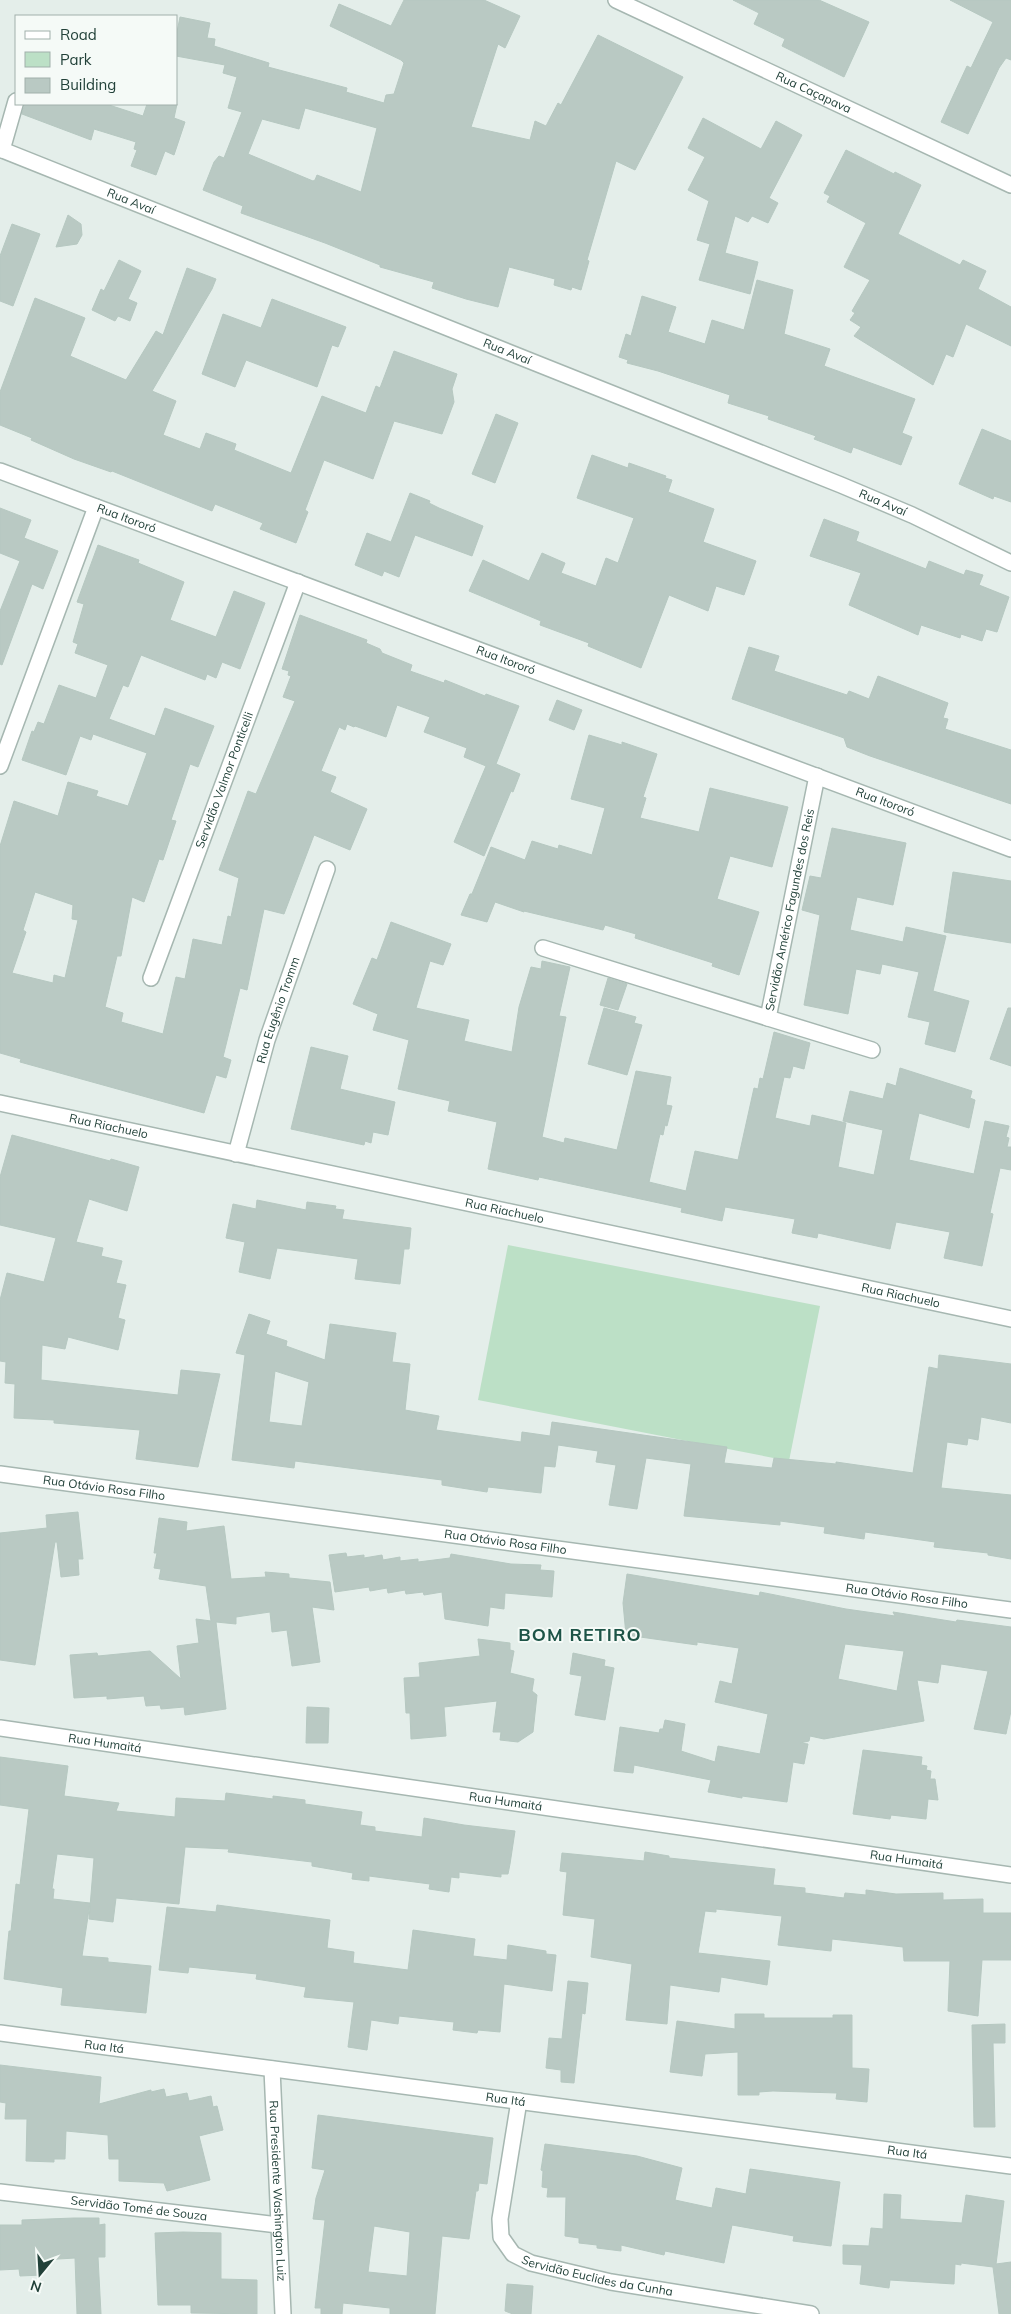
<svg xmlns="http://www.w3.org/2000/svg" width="1011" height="2314" font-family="Mulish,sans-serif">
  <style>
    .green { fill: #bce0c6 }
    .building { fill: #b9c9c3; stroke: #b6c8c1; fill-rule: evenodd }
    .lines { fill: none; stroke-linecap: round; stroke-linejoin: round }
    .minor-casing { stroke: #a6b7b1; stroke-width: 18 }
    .minor { stroke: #fff; stroke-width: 15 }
    .labels { text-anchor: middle; stroke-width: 4; stroke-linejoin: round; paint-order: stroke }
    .street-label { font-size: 12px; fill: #224139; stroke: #f5faf7 }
    .district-label { font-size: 18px; font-weight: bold; letter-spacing: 1px; fill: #1d5447; stroke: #f5faf7 }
  </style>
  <rect width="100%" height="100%" fill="#e4eeea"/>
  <!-- green -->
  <path class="green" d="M508,1245l312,61 -31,155 -311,-61z"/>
  <!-- building -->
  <path class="building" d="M404,0h80l36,16 -15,32 -7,-4 -27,83 59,13 5,-19 11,5 12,-23 3,2 37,-70 85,42 -48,93 -19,-9 -29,99 2,1 -8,29 -9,-3 -1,3 -17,-5 1,-6 -46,-12 -11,40 -32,-8 -34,-11 2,-6 -54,-15v-2l-55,-22 -84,-30 2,-7 -40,-16 11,-28 5,-6 5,2 18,-46 -14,-4 9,-31 -14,-4 2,-8 -49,-9v-19l4,-20 30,6 -3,15 8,1 -1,7 55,17 -1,4 79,21 -1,4 38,11 2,-8 8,-1 10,-31 -3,-3 -71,-34 9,-22 52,22zM305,108l72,20 -16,64 -44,-17 -2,5 -2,1 -65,-27 14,-35 37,10z
    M733,0h86l50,22 -25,55 -62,-31 3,-7 -31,-15 5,-11z
    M950,0h61v60l-5,-2 -7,10 -31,66 -27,-12 26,-56 4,2 22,-46z
    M25,104h81l37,12 4,-12h30l-3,14 11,4 -11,33 -9,-4 -9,24 -25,-9 6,-16 -3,-1 2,-7 -42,-13 -3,11 -69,-26z
    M703,118l58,31 15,-28 26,14 -33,63 9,5 -10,20 -16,-7 -4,6 -13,-6 -10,37 33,9 -8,32 -51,-14 11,-36 -13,-4 12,-39 -21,-11 17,-33 -17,-9z
    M846,150l48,24 1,-2 26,13 -23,49 62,31 3,-5 23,11 -8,18 33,18v39l-45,-22 -13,33 -7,-3 -13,31 -79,-49 7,-9 -11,-7 5,-7 -3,-2 18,-31 -26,-13 22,-44 -39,-21 3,-6 -6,-3z
    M68,215l13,9 1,11 -5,9 -21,3z
    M12,224l28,10 -27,72 -13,-5v-45z
    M119,260l22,11 -13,28 9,4 -7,18 -12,-5 -3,5 -23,-11 9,-21 3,2z
    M187,268l29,11 -4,10 -60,102 24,10 -13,34 37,14 6,-16 30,11 -2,6 57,23 31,-77 44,17 10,-27 4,2 14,-37 63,23 -5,15 2,13 -12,32 -48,-13 -21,58 -49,-19 -19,50 3,2 -12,31 -36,-14 3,-6 -48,-19 -3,7 -100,-40 -1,1 -37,-13 -43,-19 1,-2 -32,-13v-33l35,-94 50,20 -15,38 56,24 30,-49 7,4z
    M757,280l36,10 -9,44 46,15 -6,17 91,33 -13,34 10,4 -11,28 -48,-18 -2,6 -37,-14 2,-3 -48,-17 1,-3 -41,-13 2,-8 -72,-24 -31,-8 1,-3 -9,-3 7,-23 5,2 11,-40 34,11 -8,25 37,12 7,-24 32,10z
    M272,299l74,28 -8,20 -6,-2 -15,42 -71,-27 -11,27 -33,-13 21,-60 38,14z
    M496,414l22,9 -23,60 -23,-9z
    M982,429l29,12v61l-17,-6 -1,3 -34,-15z
    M592,455l36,13 1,-5 37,13 -1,2 7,2 -4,12 46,17 -11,33 53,19 -12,34 -28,-9 -8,25 -39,-16 -28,73 -53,-22 1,-3 -49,-18 1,-4 -72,-30 14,-31 46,21 13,-28 23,10 -4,10 35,13 10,-28 12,5 16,-45 -57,-20z
    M410,493l20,8 -1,2 10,5 44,18 -11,30 -57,-21 -16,42 -15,-6 -2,5 -27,-11 12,-32 24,9z
    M0,508l31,12 -7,18 34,13 -15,38 -11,-5 -30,81 -2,-1v-53l20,-50 -20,-8z
    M824,519l35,13 -3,9 70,28 3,-8 35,14 2,-5 17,5 -4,10 30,12 -12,35 -11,-3 -4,12 -21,-7 -1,4 -39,-13 -3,10 -69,-30 12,-32 -51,-17z
    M98,545l41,15 -1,3 46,19 -14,38 46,17 18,-46 31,12 -25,66 -18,-7 -6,16 -9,-4 -2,6 -64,-25 -13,32 -5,-2 -14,34 46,17 10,-28 49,18 -16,41 -8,-3 -19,56 5,1 -13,39 -4,-1 -15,43 -12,-5 -11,59h-4l-12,51 18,6 -2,9 42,12 13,-57 9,2 8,-40 29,6 6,-29 3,1 8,-39 -20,-8 29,-79 8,3 39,-93 -12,-4 8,-21 -3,-1 1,-4 -7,-2 18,-54 67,25 -1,3 14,6 2,4 30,12 -2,6 34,12 1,-3 40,16 1,-2 33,12 -23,58 24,10 -7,18 -2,-1 -27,65 -30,-14 32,-76 -22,-9 3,-9 -43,-16 6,-15 -33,-12 -11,32 -31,-11 -1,1 -7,-3 -2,6 -6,-3 -18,44 15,6 -6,15 37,17 -17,41 -36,-15 -30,79 -20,-5 -17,81 -7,-2 -17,69 8,3 -5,18 -10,-3 -12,38 -184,-51 1,-3 -21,-6v-207l14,-45 44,15 10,-34 30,9 -2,5 32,10 19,-53 -54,-19 -2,6 -11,-4 -14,39 -44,-15 10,-29 2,1 4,-10 6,2 15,-39 37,13 12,-33 -33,-12 3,-9 -5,-2 11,-38 -7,-2zM35,892l38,13 -1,14 6,1 -13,58 -11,-3 -1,8 -41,-10 14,-41 -3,-2z
    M749,647l30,9 -5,15 73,24 2,-4 20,8 9,-23 70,27 -5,15 5,1 -3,10 66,21v54l-141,-48 -23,-9 -3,-9 -112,-39z
    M557,700l25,10 -8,20 -25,-10z
    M589,735l33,10v-3l35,12 -14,43 3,1 -6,20 59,14 11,-44 78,19 -16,60 -42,-11 -13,43 42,13 -20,63 -27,-9 1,-3 -78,-25 1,-4 -31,-9 -2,5 -79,-19v1l-29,-10 -8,20 -26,-7 9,-21h2l19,-47 34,13 7,-19 26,8 1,-4 33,10 13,-47 -34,-9z
    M832,828l74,15 -13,62 -36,-8 -7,33 53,12 3,-15 40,9 -13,55 36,10 -14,51 -30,-8 5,-22 -22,-5 11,-45 -37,-8 -2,10 -24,-5 -8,45 -44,-9 16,-90 -18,-5 8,-34 11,2z
    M953,872l58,9v62l-67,-11z
    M391,922l60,22 -8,21 -13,-4 -14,47 53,12 -5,21 48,11 7,-45 12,-40 10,2 1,-8 28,6 -11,49 7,1 -24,120 22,6 1,-5 52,12 19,-79 35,6 -5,28 6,1 -5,20 -2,-1 -2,10 -3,-1 -11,48 37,9 9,-40 43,9 16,-72 4,1 2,-11 3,1 11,-47 36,11 -6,26 -11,-3 -3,12 -6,-1 -9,41 35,8 2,-11 34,8 -8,44 36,8 9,-45 -40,-9 7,-30 33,8 4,-16 9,3 4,-18 72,23 -2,7 5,2 -6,28 -50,-15 -10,47 65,14 11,-53 24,5 -3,11 3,1 -2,9h4v23l-11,-2 -10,45 3,1 -11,52 -38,-8 6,-26 -54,-10 -6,27 -72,-16 -1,5 -25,-5 3,-14 -70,-12 -3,14 -41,-9 1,-4 -143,-31 -1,3 -50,-11 9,-47 -49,-11 2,-10 -52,-12 11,-49 -36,-10 5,-16 -25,-10 19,-46 5,2z
    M608,978l19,6 -9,26 -18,-5z
    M604,1008l32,9 -2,6 8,2 -15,50 -39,-11z
    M1008,1008h3v58l-21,-7z
    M311,1047l37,9 -8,33 55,13 -7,33 -15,-3 -2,11 -6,-2 -1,4 -73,-16z
    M12,1135l98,26 1,-2 28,8 -12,44 -38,-12 -13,43 27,6 -2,8 21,5 -6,22 10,2 -8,33 7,2 -7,30 -50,-13 -3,12 -23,-4 -1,35 137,15 3,-25 39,4 -22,93 -62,-8 4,-29 -86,-7v-3l-40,-2 1,-34 -10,-1 1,-21 -6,-1v-61l7,-27 37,9 12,-44 -56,-13v-48z
    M257,1200l49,10 1,-8 29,4 -1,3 9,1 -2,9 69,9 -2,21h-5l-4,35 -45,-5 3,-20 -81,-11 -7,31 -31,-7 6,-30 -19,-4 7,-34 23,5z
    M249,1314l21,7 -4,13 21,7 -1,5 39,14 5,-36 66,9 -4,29 18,2 -5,46 34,6 -3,14 85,12 1,-10 28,4 2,-14 175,25 -3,16 48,5 2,-10 62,6v-2l77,11 16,-106 9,2 1,-14 72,9v59l-30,-6 -3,23 -10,-2 -1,7 -20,-3 -6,46 70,7v64l-23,-4v-2l-54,-6 1,-5 -70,-10 -1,7 -40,-6 1,-6 -45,-6v4l-96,-9 7,-52 -45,-6 -9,51 -28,-4 7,-40 -20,-3 2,-11 -40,-6 -3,22 -11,-1 -3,27 -53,-6 -1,5 -45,-7v-5l-147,-19 -1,7 -62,-8 13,-105 -9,-2zM275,1371l34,11 -7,44 -33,-4z
    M78,1512l5,47h-5l1,16 -18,2 -4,-35h-2l-20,123 -35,-5v-127l47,-5 -1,-13z
    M159,1518l28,4 -1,9 38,-5 7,53 35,-2 -1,-5 24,2v4l41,4 4,28 -22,-3 8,55 -28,4 -5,-36 -15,2 -2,-20 -34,5v7l-20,-2 10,87 -41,6 -1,-8 -23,2 -1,-4 -14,1 -2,-10 -37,3v-3l-33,2 -4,-43 27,-2 1,3 52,-5 31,28 -4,-33 22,-3 -3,-24 15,2 -5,-35 -47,-7 2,-10 -7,-1 3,-15h-3z
    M346,1553l1,4 17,-2v3l18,-3 1,5 17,-3v4l18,-2v3l32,-4 1,-4 60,10 30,1 -1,5 14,1 -2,26 -47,-4 -1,16 -14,-2 -2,19 -43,-7 -3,-27 -18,3 -1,-3 -17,2 -1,-4 -17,3 -1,-5 -17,3 -1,-4 -34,5 -6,-37z
    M627,1574l132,22 1,-4 86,17 49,7 -2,-4 63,10 1,-2 54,7v84l-5,23 -32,-5 14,-58 -47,-7 -3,19 -21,-3 7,41 -100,18 -14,-3 -1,5 -9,2 8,1 -4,20 -11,-2 -6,40 -45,-6v2l-34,-6 3,-12 -77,-15 -1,8 -19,-2 6,-44 39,6 1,-4h3l2,-9 20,4 -4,27 34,11 3,-16 42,8 8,-40 -53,-12 5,-21 12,3 7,-36 -42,-6v3l-71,-10 -3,-32zM845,1644l59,7 -7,40 -59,-12z
    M478,1639l32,4v7l4,1 -4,22 24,6 -2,12 5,4 -4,37 -15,10 -18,-2 1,-8h-8l4,-31 -53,6 2,29 -35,3 -1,-26h-4l-2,-35 16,-1 -1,-14 61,-7z
    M573,1653l32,7 -1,6 10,2 -9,52 -30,-5 7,-39 -12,-2z
    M307,1707l22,1 -1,35h-22z
    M863,1750l59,7 -1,8 6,1 -1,4 5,1 -1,8h5l3,21 -10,-1 -2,20 -35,-4 -1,4 -37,-5z
    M0,1757l68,9 -4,30 55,7 -3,8 59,6 1,-19 49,3 1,-8 47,6v-3l32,4v4l57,8 -2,13 15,2v4l47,6 2,-19 40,7 51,6 -5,33 -2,10h-7v3l-42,-5v6l-8,-1 -2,15 -20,-3 1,-5 -61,-8v5l-17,-2 1,-6 -41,-7v-4l-84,-10 1,-3 -44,-2 -6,57 -63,-6 -3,24 -24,-3 5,-61 -37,-4 -5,35h2l-1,10 37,4 -8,53 26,2v4l43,4 -5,47 -85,-8 2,-17 -59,-9 5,-48h2l5,-47 4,1 9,-76 -29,-4z
    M645,1852l24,4v2l106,11 -2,16 32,3v5l39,5 1,-5 21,2v-5l30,4 47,-1v7l40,-1v14h28v47h-29l-4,56 -30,-5 2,-50h-46l-1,-14 -71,-8 -1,12 -53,-6 4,-29 -66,-7v3l-11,-1 -7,42 72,8 -3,24 -46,-8 -2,15 -49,-7 -3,39 -41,-4 6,-56 -41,-7 4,-38 -32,-4 4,-43 -7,-1 2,-18 82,8z
    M217,1905l113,15 -3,28 27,4 -1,11 55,7 5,-40 62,9 -2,17 34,4 1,-15 38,6v3l10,1 -4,36 -48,-7 -4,48 -22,-2 -1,3 -24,-3 1,-8 -55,-6 -1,8 -27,-4 -4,30 -19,-3 6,-45 -50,-5 2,-10 -50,-8 1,-5 -68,-7 -1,6 -29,-3 8,-63 49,5z
    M568,1981l20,2 -3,31 -3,-1 -8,70 -13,-1v-12l-15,-2 3,-30 13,1z
    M735,2014h29v4h69v-3h19v53l17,1 -2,33 -31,-3 1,-6 -64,-2 -14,1v3h-21v-43l-33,2 -3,22 -32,-4 7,-51 58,8z
    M1005,2024v19h-12l2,84h-21l-2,-102z
    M0,2065l101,12 -2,27 52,-14v2l13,-3 2,8 21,-4 2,8 22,-5 2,11 4,-1 6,24 -24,6 11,44 -43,11 -3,-8 -45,-2v-22h-10l-1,-24 -42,-4 -1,28h-11v3l-28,-1 1,-42h-22l1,-16 -6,-1z
    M318,2115l175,23 -6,46 -8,-1 -1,8h-2l-7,48 -27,-3 -7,78h-45v-6l-47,-5 -1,11h-21v-6h-6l10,-88 -12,-1 3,-21 9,-28 -13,-2zM374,2226l36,6 -3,44 -39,-4z
    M545,2144l92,12 45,12 -7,32 37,8 4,-20 30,6 4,-25 90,13 -9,64 -38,-5 1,-5 -62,-11 -8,38 -59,-12 -1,4 -43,-10v6l-24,-3v-3l-18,-2v-5l-14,-2 1,-39h-19l1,-9 -6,-1 1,-16 -2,-1z
    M884,2194l17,1 -1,24 62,4 4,-28 38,6 -8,63 15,-2v52h-12l-6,-47 -32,-4v2l-6,-1 -1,20 -64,-4 -1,8 -29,-4 2,-19 -19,-1v-19l26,1 2,-18 12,1z
    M74,2218h25v7l6,-1v33h-7l3,57h-24l-2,-56 -33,2v15l-22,1 -1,-7 -19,1v-45h22v-5z
    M183,2232l38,1v46l36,1v34l-66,-1v-8h-33l-3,-72z
    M507,2284l26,2 -2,28h-18l-8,-3z"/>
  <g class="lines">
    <!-- minor casing -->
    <g class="minor-casing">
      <g id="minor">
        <path id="s1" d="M616,0l395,185"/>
        <path id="s2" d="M0,149l841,336 71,30 99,48"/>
        <path d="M2,150l14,-49"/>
        <path id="s3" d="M0,471l1011,378"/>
        <path d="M0,766l96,-259"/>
        <path id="s4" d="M543,948l225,70 49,-242"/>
        <path id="s5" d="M151,978l147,-396"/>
        <path d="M768,1018l104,32"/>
        <path id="s6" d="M0,1103l1011,216"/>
        <path id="s7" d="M236,1154l31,-114 60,-171"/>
        <path id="s8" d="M0,1474l1011,136"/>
        <path id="s9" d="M0,1728l1011,147"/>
        <path id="s10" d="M0,2033l1011,133"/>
        <path id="s11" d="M272,2069l11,245"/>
        <path id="s12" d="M519,2101l-19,118 1,18 12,17 18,9 80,19 200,32"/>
        <path id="s13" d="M0,2192l278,33"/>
      </g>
    </g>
    <!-- minor -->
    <use href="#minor" class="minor"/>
  </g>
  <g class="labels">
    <!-- street labels -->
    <g class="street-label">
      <text dy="4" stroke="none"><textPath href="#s1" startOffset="218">Rua Caçapava</textPath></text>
      <text dy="4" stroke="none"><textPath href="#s2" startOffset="141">Rua Avaí</textPath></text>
      <text dy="4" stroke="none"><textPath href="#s2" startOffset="546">Rua Avaí</textPath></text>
      <text dy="4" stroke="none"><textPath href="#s2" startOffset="951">Rua Avaí</textPath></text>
      <text dy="4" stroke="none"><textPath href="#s3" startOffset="135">Rua Itororó</textPath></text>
      <text dy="4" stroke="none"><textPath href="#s3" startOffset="540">Rua Itororó</textPath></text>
      <text dy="4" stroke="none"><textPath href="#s5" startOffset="211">Servidão Valmor Ponticelli</textPath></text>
      <text dy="4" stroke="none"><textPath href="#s3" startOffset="945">Rua Itororó</textPath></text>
      <text dy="4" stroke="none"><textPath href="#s4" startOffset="346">Servidão Américo Fagundes dos Reis</textPath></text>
      <text dy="4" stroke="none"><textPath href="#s7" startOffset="150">Rua Eugênio Tromm</textPath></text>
      <text dy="4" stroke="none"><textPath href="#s6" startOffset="111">Rua Riachuelo</textPath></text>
      <text dy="4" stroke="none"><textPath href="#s6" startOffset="516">Rua Riachuelo</textPath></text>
      <text dy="4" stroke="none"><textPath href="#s6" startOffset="921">Rua Riachuelo</textPath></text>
      <text dy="4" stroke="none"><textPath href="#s8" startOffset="105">Rua Otávio Rosa Filho</textPath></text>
      <text dy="4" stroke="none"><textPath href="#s8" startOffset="510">Rua Otávio Rosa Filho</textPath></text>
      <text dy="4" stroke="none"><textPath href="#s8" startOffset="915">Rua Otávio Rosa Filho</textPath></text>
      <text dy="4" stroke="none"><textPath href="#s9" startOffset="106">Rua Humaitá</textPath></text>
      <text dy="4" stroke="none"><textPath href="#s9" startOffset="511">Rua Humaitá</textPath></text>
      <text dy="4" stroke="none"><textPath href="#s9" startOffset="916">Rua Humaitá</textPath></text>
      <text dy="4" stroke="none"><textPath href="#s10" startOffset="105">Rua Itá</textPath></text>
      <text dy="4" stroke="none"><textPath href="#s10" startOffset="510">Rua Itá</textPath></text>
      <text dy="4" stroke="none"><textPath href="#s10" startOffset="915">Rua Itá</textPath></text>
      <text dy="4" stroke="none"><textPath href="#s11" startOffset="122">Rua Presidente Washington Luiz</textPath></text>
      <text dy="4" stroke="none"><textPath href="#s13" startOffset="140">Servidão Tomé de Souza</textPath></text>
      <text dy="4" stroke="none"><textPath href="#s12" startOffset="246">Servidão Euclides da Cunha</textPath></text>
    </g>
    <!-- district labels -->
    <g class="district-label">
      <text x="580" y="1641">BOM RETIRO</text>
    </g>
  </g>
  <!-- legend -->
  <rect x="15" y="15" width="162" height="90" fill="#f5faf7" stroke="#a1b0ab"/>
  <rect x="25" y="31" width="25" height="8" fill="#ffffff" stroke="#a1b0ab"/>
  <text x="60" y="40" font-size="15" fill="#224139">Road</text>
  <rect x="25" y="52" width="25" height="15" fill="#bce0c6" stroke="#a1b0ab"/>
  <text x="60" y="65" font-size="15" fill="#224139">Park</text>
  <rect x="25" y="78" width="25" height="15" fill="#b9c9c3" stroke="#a1b0ab"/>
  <text x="60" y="90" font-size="15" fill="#224139">Building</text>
  <!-- north arrow -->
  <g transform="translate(40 2274) rotate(198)" stroke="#f5faf7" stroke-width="4" paint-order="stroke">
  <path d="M0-4L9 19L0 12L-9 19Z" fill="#224139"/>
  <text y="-8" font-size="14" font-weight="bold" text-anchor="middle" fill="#224139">N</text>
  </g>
</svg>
